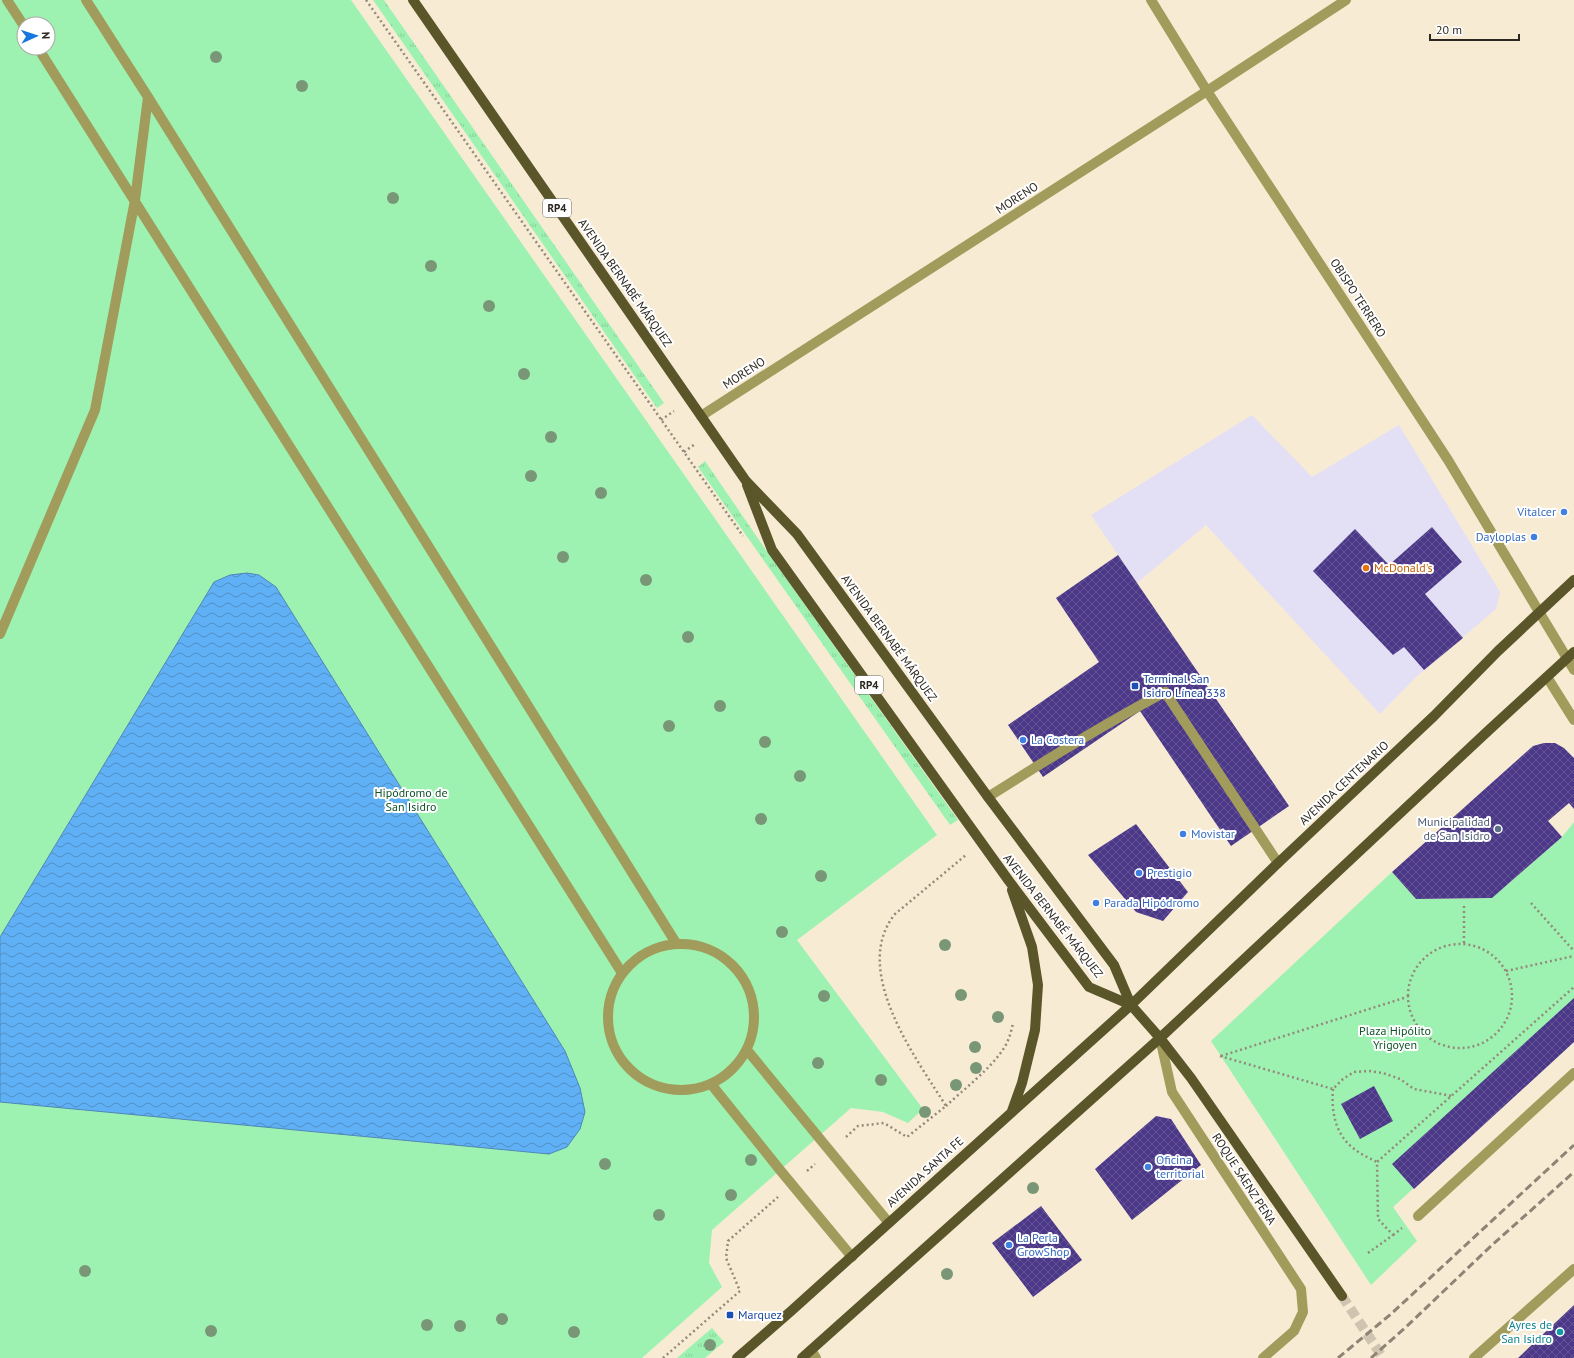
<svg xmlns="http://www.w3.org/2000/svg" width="1574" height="1358" font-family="'PT Sans',sans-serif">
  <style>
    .commercial { fill: #e3dff5 }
    .grass { fill: url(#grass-tufts) }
    .green { fill: #9df2b1; fill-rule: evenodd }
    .water { fill: url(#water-waves); stroke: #5087b6 }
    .building { fill: url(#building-cross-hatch) }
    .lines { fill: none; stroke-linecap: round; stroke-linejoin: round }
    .major-tunnel { stroke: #cfc4b0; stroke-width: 10; stroke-dasharray: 10 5; stroke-linecap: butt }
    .path { stroke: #938a7b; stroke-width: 2.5; stroke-dasharray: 2 3; stroke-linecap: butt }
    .minor { stroke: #a19c5c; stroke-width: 10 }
    .major { stroke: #5a562a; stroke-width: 10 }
    .rail { stroke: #8d8475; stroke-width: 3; stroke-dasharray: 8 4; stroke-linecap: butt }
    .tree { fill: #799776 }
    .shop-dot { fill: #3f7fe0; stroke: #fff; stroke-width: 1.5 }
    .food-dot { fill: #e8710a; stroke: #fff; stroke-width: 1.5 }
    .transit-dot { fill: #1a4fb4; stroke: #fff; stroke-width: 1.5 }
    .service-dot { fill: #5c6f8a; stroke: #fff; stroke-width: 1.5 }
    .culture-dot { fill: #0f9aa8; stroke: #fff; stroke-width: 1.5 }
    .labels { text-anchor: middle; stroke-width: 4; stroke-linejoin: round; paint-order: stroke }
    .shield { fill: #fff; stroke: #6b6862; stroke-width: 1 }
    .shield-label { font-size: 11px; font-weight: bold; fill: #2c271f }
    .street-label { font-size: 12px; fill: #2c271f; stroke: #fff }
    .shop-label { font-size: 12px; fill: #366cbe; stroke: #fff; text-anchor: start }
    .food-label { font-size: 12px; fill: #c56008; stroke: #fff; text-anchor: start }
    .transit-label { font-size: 12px; fill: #164399; stroke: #fff; text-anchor: start }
    .park-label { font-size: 12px; fill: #115329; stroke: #fff }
    .service-label { font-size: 12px; fill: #4e5e75; stroke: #fff; text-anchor: end }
    .culture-label { font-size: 12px; fill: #0d838f; stroke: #fff; text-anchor: end }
  </style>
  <defs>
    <pattern id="grass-tufts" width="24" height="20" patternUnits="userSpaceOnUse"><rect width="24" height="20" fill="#9df2b1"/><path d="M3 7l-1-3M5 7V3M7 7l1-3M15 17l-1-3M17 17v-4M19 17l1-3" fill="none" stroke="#87d098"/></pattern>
    <pattern id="water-waves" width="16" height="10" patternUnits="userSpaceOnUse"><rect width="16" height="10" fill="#60b0f6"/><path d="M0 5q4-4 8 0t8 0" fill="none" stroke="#4f8fc7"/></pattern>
    <pattern id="building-cross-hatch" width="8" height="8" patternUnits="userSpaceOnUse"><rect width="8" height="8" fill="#4c3889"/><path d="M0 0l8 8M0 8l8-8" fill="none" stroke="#635393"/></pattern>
  </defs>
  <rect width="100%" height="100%" fill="#f8ebd4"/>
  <!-- commercial -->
  <path class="commercial" d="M1252,415l60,62 87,-52 101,167 -4,17 -81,69 -35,36 -174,-189 -69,58 -46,-68z"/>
  <!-- grass -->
  <path class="grass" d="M373,0h11l280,403 -7,5z
    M705,461l63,92 190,267 -8,5 -252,-358z
    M712,1328l12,14 -19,16h-28z"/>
  <!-- green -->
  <path class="green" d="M0,0h351l586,835 -140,105 126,169 -15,14 -25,-11 -32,-4 -139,122 -3,33 13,24 -80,71h-642zM24,24h24v24h-24z
    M1574,822v220l-181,165 24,34 -46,44 -160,-244 181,-169 24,27 76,-1 70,-61z"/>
  <!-- water -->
  <path class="water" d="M247,573l12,2 17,12 289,464 15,37 5,24 -5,17 -13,18 -18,7 -549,-52v-165l214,-355 16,-7z"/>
  <!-- building -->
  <path class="building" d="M1432,527l30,35 -37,32 38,44 -39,32 -20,-23 -11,8 -80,-84 42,-42 34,36z
    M1118,555l171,251 -58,40 -91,-135 -97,66 -35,-52 91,-63 -43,-64z
    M1544,743h11l9,5 10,10v51l-5,-6 -21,18 14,16 -70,61 -76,1 -24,-27 141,-126z
    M1136,824l52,68 -25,29 -27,-9 -48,-57z
    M1574,998v44l-160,147 -22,-25z
    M1374,1086l19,35 -33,18 -19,-35z
    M1156,1116l15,3 30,46 -69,55 -37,-51z
    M1041,1206l41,54 -49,37 -41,-54z
    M1574,1305v53h-56z"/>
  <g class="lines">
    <!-- major-tunnel -->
    <path class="major-tunnel" d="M1342,1296l41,62"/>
    <!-- path -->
    <path class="path" d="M366,0l377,536
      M661,420l13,-9
      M684,452l11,-8
      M1531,903l43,48
      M1464,906v38
      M1408 996a52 52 0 1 1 104 0a52 52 0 1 1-104 0Z
      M1506,971l68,-15
      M1220,1056l113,33 10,-10 11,-7 15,-1 14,2 17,6 14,10 38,7
      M1221,1056l186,-59
      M1333,1089c-2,21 2,45 20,59 7,6 16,10 24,14
      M946,1106c17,-16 42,-35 56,-55 6,-8 9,-18 11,-28
      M846,1137l12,-11 26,-3 23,14 39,-31c-30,-48 -96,-136 -51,-192l71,-59
      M807,1171l8,-7
      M1393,1235l9,-7
      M1368,1253l25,-18 -15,-16 -1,-57 197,-175
      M663,1358l77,-67 -14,-33 2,-17 50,-44"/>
    <!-- minor -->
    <path class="minor" d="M7,0l17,26
      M86,0l62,97 528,846
      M1151,0l56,91 241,369 126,210
      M38,48l584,925
      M701,416l506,-325 139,-91
      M0,634l95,-224 40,-210 13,-103
      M1547,677l27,43
      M988,797c58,-37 116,-73 177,-105l113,171
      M608 1017a73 73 0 1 1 146 0a73 73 0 1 1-146 0Z
      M1160,1038l12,54 129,197 2,23 -9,19 -31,27
      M747,1050l142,173
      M711,1084l69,86 72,87
      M1418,1216l156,-143
      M811,1350l5,8
      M1474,1358l100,-89"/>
    <!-- major -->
    <path class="major" d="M413,0l333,481 51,53 191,263 126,168 17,40 29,33 31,40 151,218
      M747,485l25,65 237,331 80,106 42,18
      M1012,1111l10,-28 13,-53 3,-45 -6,-38 -20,-57
      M737,1358l53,-46 341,-307 147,-142 156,-147 64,-65 76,-71
      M802,1358l358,-320 329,-308 85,-78"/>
    <!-- rail -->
    <path class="rail" d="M1338,1358l53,-44 183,-169
      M1371,1358l35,-31 85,-81 83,-74"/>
  </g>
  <!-- trees -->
  <g class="tree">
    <circle cx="216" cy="57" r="6"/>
    <circle cx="302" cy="86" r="6"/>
    <circle cx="393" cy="198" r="6"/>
    <circle cx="431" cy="266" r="6"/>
    <circle cx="489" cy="306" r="6"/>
    <circle cx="524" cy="374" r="6"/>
    <circle cx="551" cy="437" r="6"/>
    <circle cx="531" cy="476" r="6"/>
    <circle cx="601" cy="493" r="6"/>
    <circle cx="563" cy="557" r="6"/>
    <circle cx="646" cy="580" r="6"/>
    <circle cx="688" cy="637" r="6"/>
    <circle cx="720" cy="706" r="6"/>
    <circle cx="669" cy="726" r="6"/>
    <circle cx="765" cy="742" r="6"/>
    <circle cx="800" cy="776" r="6"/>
    <circle cx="761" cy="819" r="6"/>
    <circle cx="821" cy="876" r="6"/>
    <circle cx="782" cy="932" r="6"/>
    <circle cx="945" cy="945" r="6"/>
    <circle cx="961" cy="995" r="6"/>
    <circle cx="824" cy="996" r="6"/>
    <circle cx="998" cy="1017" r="6"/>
    <circle cx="975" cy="1047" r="6"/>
    <circle cx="818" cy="1063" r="6"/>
    <circle cx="976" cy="1068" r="6"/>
    <circle cx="881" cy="1080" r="6"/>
    <circle cx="956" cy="1085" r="6"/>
    <circle cx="925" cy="1112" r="6"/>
    <circle cx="751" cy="1160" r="6"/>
    <circle cx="605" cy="1164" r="6"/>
    <circle cx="1033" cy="1188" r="6"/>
    <circle cx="731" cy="1195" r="6"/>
    <circle cx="659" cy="1215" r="6"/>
    <circle cx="85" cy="1271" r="6"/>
    <circle cx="947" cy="1274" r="6"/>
    <circle cx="502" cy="1319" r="6"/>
    <circle cx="427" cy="1325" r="6"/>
    <circle cx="460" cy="1326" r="6"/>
    <circle cx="211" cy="1331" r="6"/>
    <circle cx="574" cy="1332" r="6"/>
    <circle cx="710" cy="1345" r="6"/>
  </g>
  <!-- markers -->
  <g class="shop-dot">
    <circle cx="1564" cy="512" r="4"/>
    <circle cx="1534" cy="537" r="4"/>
    <circle cx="1023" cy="740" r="4"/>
    <circle cx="1183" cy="834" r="4"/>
    <circle cx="1139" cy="873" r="4"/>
    <circle cx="1096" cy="903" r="4"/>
    <circle cx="1148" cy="1167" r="4"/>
    <circle cx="1009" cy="1245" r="4"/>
  </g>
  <circle class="food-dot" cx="1366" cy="568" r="4"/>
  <g class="transit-dot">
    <rect x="1131" y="682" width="8" height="8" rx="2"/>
    <rect x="726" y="1311" width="8" height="8" rx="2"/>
  </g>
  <circle class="service-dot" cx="1498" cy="829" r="4"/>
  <circle class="culture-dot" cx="1560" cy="1332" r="4"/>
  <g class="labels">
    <!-- shield labels -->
    <g class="shield">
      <rect x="543" y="199" width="28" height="18" rx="3"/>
      <rect x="855" y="676" width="28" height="18" rx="3"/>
    </g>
    <g class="shield-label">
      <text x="557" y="212">RP4</text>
      <text x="869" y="689">RP4</text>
    </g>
    <!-- street labels -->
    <g class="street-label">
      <text transform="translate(1017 198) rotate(-33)" y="4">MORENO</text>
      <text transform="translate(625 283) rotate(55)" y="4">AVENIDA BERNABÉ MÁRQUEZ</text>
      <text transform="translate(1358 298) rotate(57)" y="4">OBISPO TERRERO</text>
      <text transform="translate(744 373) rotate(-33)" y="4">MORENO</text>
      <text transform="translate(889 638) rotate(54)" y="4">AVENIDA BERNABÉ MÁRQUEZ</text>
      <text transform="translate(1344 783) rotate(-43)" y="4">AVENIDA CENTENARIO</text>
      <text transform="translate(1053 916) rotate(52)" y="4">AVENIDA BERNABÉ MÁRQUEZ</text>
      <text transform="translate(925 1172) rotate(-42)" y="4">AVENIDA SANTA FE</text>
      <text transform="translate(1244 1179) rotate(57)" y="4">ROQUE SÁENZ PEÑA</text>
    </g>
    <!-- shop labels -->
    <g class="shop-label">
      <text x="1556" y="516" text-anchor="end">Vitalcer</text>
      <text x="1526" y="541" text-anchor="end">Dayloplas</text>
      <text x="1031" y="744">La Costera</text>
      <text x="1191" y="838">Movistar</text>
      <text x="1147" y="877">Prestigio</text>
      <text x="1104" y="907">Parada Hipódromo</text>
      <text x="1156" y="1164">Oficina<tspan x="1156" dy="14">territorial</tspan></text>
      <text x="1017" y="1242">La Perla<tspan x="1017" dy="14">GrowShop</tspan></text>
    </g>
    <!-- food labels -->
    <g class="food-label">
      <text x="1374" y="572">McDonald's</text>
    </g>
    <!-- transit labels -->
    <g class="transit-label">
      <text x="1143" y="683">Terminal San<tspan x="1143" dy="14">Isidro Línea 338</tspan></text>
      <text x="738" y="1319">Marquez</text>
    </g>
    <!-- park labels -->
    <g class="park-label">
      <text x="411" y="797">Hipódromo de<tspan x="411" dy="14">San Isidro</tspan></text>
      <text x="1395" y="1035">Plaza Hipólito<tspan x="1395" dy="14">Yrigoyen</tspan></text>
    </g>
    <!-- service labels -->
    <g class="service-label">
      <text x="1490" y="826">Municipalidad<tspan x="1490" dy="14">de San Isidro</tspan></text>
    </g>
    <!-- culture labels -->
    <g class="culture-label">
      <text x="1552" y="1329">Ayres de<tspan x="1552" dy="14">San Isidro</tspan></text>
    </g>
  </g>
  <!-- north arrow -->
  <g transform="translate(36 36) rotate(87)"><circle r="19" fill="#ffffff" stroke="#aba9a5"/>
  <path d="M0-3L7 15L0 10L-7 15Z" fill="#1876df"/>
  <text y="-6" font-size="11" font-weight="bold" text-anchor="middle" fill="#2c271f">N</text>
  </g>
  <!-- scale -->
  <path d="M1430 34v6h89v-6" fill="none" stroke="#2c271f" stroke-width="2"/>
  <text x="1436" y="34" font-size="12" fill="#2c271f" stroke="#ffffff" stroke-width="3" paint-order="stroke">20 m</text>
</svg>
